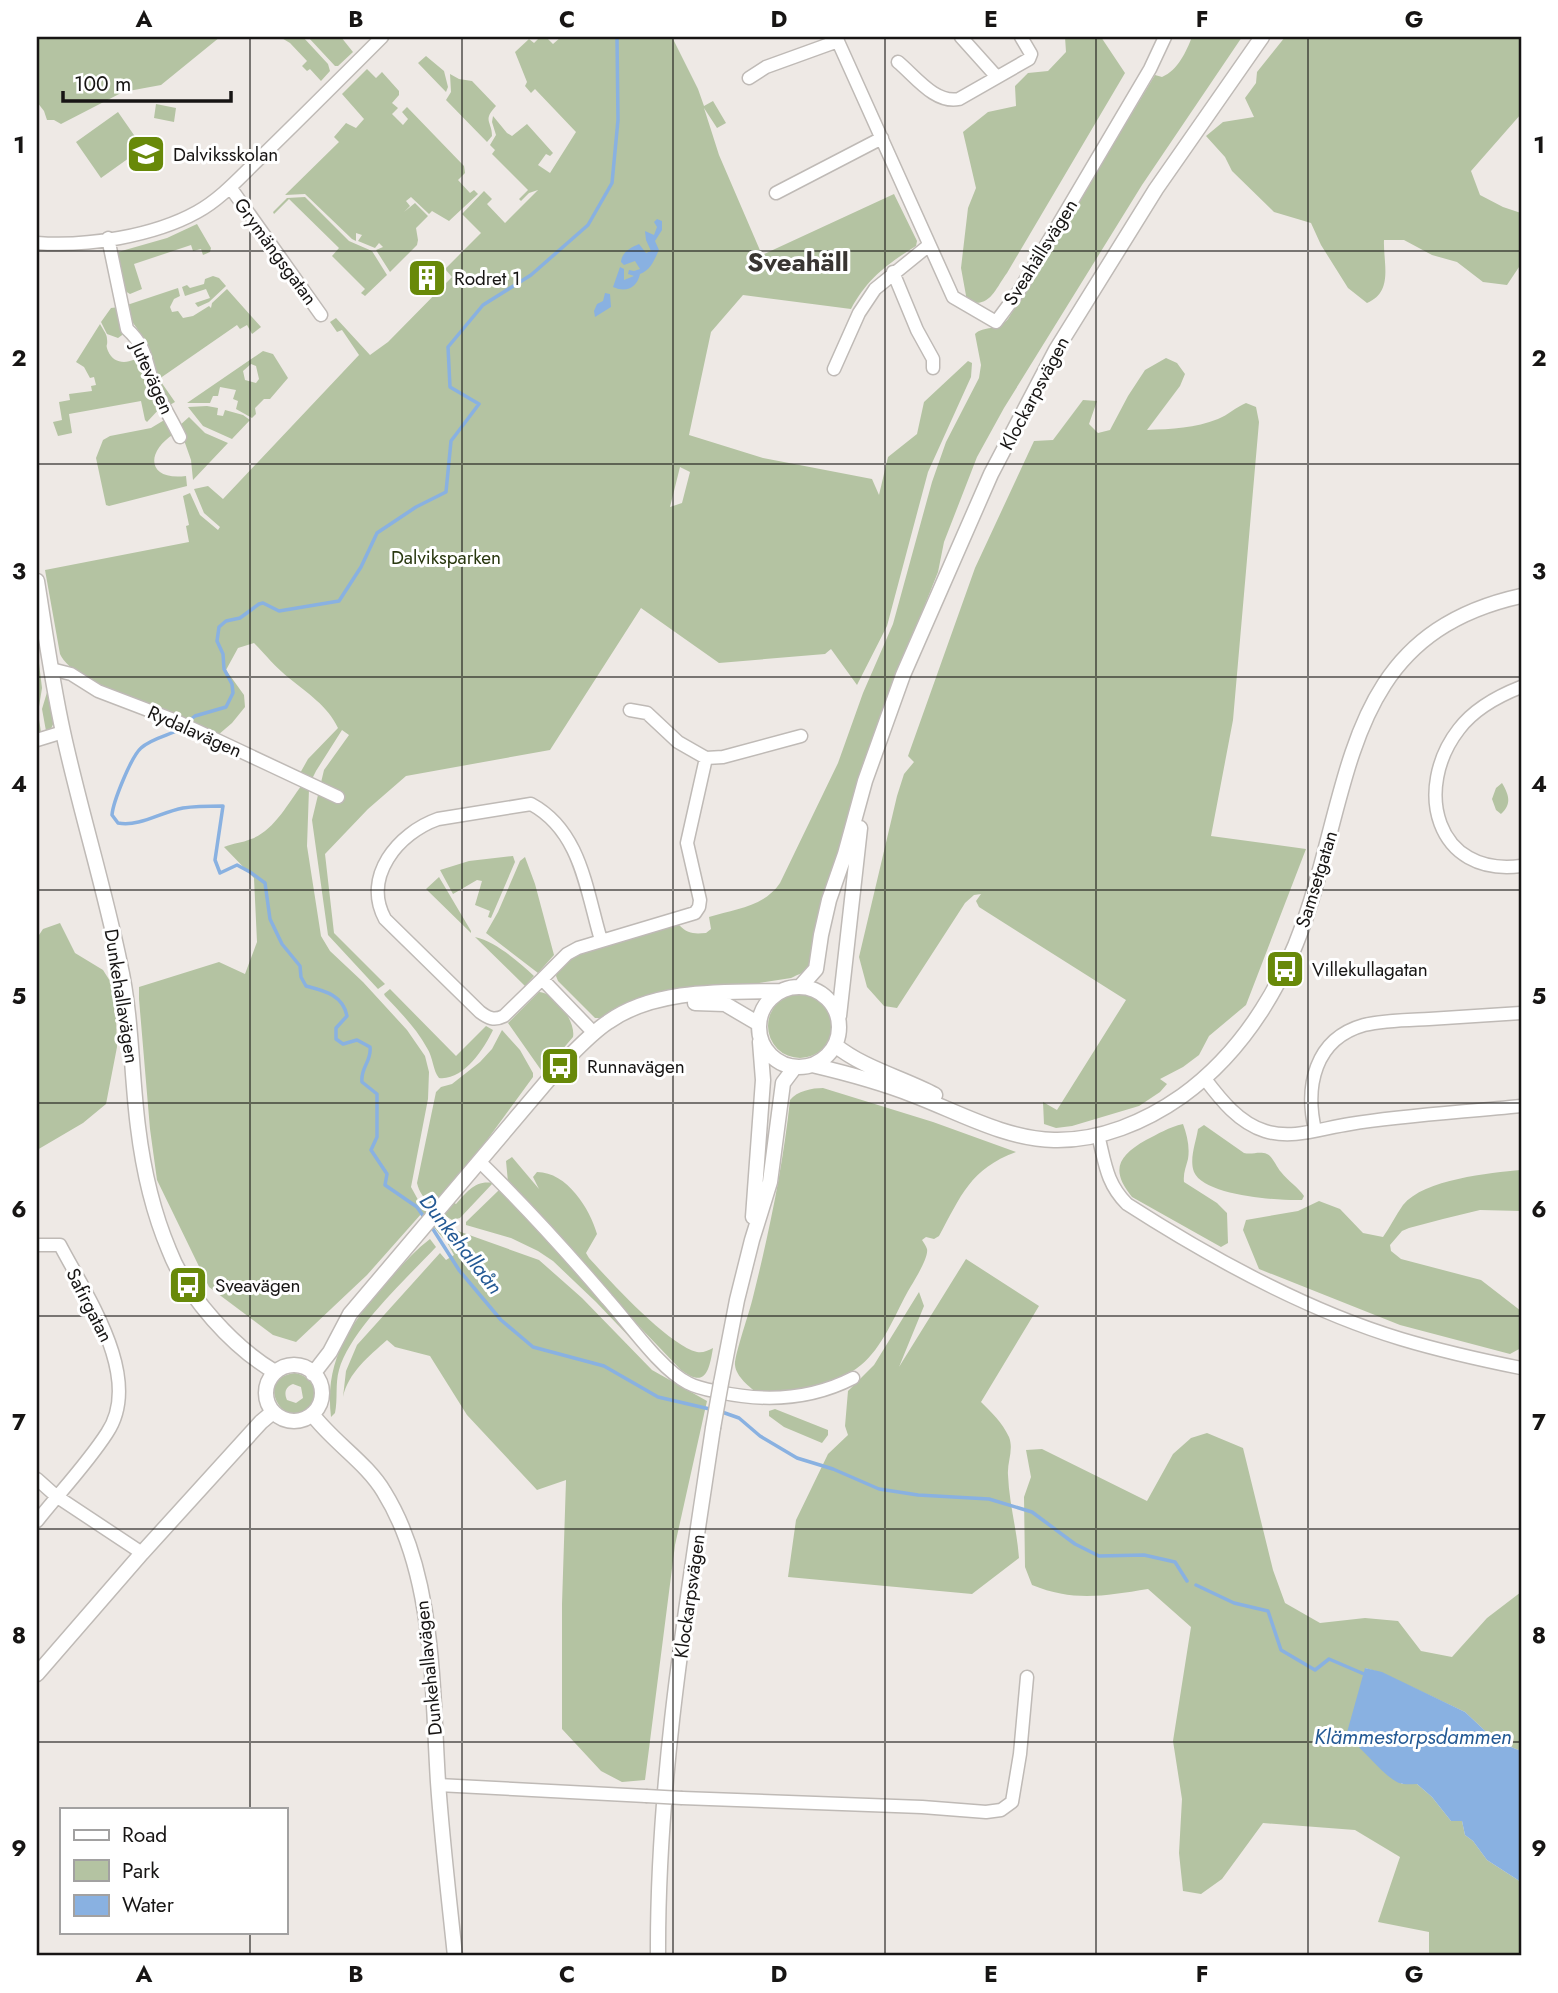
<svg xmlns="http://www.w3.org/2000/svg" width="1558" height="1993" font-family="Jost,sans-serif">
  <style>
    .green { fill: #b4c3a2; fill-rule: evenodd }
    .water { fill: #89b1e1 }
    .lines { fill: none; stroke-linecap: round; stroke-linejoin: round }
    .stream { stroke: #89b1e1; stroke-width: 3.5 }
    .minor-casing { stroke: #bfbab6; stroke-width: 15 }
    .tertiary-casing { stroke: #bfbab6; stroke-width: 17 }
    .minor { stroke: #fff; stroke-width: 12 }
    .tertiary { stroke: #fff; stroke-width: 14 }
    .minor-bridge-casing { stroke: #bfbab6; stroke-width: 15; stroke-linecap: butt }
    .tertiary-bridge-casing { stroke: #bfbab6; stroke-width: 17; stroke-linecap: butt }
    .minor-bridge { stroke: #fff; stroke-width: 12 }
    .tertiary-bridge { stroke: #fff; stroke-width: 14 }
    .grid { fill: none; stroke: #171514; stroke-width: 2; stroke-opacity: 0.55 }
    .labels { text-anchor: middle; stroke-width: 6; stroke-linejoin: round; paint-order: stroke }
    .poi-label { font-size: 19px; fill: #171514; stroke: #fff; text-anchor: start }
    .street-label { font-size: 19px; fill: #171514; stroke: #fff }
    .park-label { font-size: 19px; fill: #29380f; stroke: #fff }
    .water-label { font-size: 21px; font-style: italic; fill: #235994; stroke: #fff }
    .district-label { font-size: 26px; font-weight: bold; fill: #393532; stroke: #fff }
    .neatline { fill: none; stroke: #171514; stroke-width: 2.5 }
    .grid-label { font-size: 23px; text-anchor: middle; font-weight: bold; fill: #171514 }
  </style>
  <rect width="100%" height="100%" fill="#eee9e5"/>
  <!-- green -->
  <path class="green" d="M37,37h183l-59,48 -38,7 -62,32 -7,-4h-7l-3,-9 -7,-9z
    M280,37h23l25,27 2,7 -9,10 -11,-12 -3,2 -5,-5 5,-5 -17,-18z
    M308,37h33l12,15 -15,14h-3z
    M540,37h6l7,7 8,-7h111l26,52 6,17 9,-5 13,22 -9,5 -13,-20 15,47 43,100 132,-61 23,47 -1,5c-29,18 -49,33 -65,63l-108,-14 -32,37 -22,103 74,23 109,21 7,16 9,-38 29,-23 7,-32 44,-41 4,2 -1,14 -43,95 -41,154 -30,59 -26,-36 -6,5 -106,9 -78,-55 -91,142 -144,26 -38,33 -43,45 9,79 51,51 -7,5 -50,-54 -16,-115 12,-50 25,-35 -7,-5 -26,41 -4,8 -13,-4 9,-16 30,-31c-10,-22 -31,-35 -49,-50 -13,-10 -24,-24 -35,-35l-16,5 -12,22 18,25 1,12 -13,16 -14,12c-35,-14 -144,-49 -158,-81l-15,-84 144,-28 -3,-16 3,-1 -6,-29 7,-3 10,22 18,15 2,-3 -16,-14 -10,-24 14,-3 15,13 136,-144 -17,-25 -5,2 -7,-10 6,-4 34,37 18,-13 64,-65 -7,-8 36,-36 -19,-19 22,-23 8,8 -5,5 18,19 33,-33 -9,3 -8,8 -2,-2 9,-9 -36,-36 3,-4 -5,-5 6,-10 -4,-13 1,-6 14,17 5,3 15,-12 26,29 -3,3 -4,-2 -8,11 12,8 26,-41 -41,-43 -4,4 -6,-7 2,-4 -12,-30 14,-13 5,4zM680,467l10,5 -8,31 -12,4z
    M1065,37h36l24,36 -118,200c-12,16 -17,36 -40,28l-6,-33 7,-60 8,-20 -13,-56 25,-20 28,-6 -1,-20 13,-13 20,-2 18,-19z
    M1192,37h50l-100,148 -138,223 -27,49 -33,85 -6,30c-44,108 -84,219 -115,333 -5,15 -6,50 -14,62 -5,6 -12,8 -18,11l-160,25 -30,15h-6l-37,-37 -2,-5c13,-33 91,-43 123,-51 9,9 15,9 27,8l5,-4 -2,-12c26,-8 55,-10 71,-34l58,-120 25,-70 30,-69 39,-142 14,-40 33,-64 2,-13 -6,-31c9,-9 22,-2 33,-15l147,-244 7,2c16,-7 24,-25 30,-40z
    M1285,37h236v77l-50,57 9,24 23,12 18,6v51l-14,21 -24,-3 -26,-20 -25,-7 -28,-15h-20c-1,23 10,52 -17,63l-19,-15 -27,-43 -10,-22 -37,-11 -42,-41 -7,-14 -19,-21 17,-14 31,-5 -9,-19 11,-15 1,-11z
    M426,56l18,15 4,16 -2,5 -28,-29z
    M367,69l9,9 6,-6 17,19v4l-7,8 6,5 -6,6 11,11 5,-6 -6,-7 5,-5 57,59 1,7 -7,7 12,13 4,-3 4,4 -29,27 -17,-10 -3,3 -18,-17 -5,4 4,5 -6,6 11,-9 13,13 -12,12 2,12 -1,5 -27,27 -14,-22 7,-3 -4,-4 -4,5 -17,-7 4,-6 -6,-2v8l-4,-2 -47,-45 -20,1 54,-53 -5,-5 12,-14 10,5 8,-9 -22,-25z
    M450,74l9,5 13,2 24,25c-14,15 -4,15 -4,30l-5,6 -41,-42 5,-8z
    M156,104l20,4 -2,14 -20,-4z
    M118,112l25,36 -42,30 -25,-36z
    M305,197l44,44 23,10 15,24 -22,21 -4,-3 4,-4 -33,-33 7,-8 -50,-49 -15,15 -1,-2 14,-14z
    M197,224l14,24 -1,4 -7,3 -2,-6 -8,2 -2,-6 -57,19 8,25 -12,5 -5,-3 -10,-36 3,-3 49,-14z
    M213,276l6,2 7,8 -17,16 -11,5 -3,-4 15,-5 -4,-9 -21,7 -3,-9 5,-2 3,3 14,-4 1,-5z
    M178,288l2,8 -6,3 -4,8 2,5 6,-1 5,7 10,-2 16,-10 2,2 1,-5 15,-14 34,38 -9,7 -5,-9 -7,4 -3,-4 -78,54 16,23 -7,4c-8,-22 -15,-45 -25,-67 -7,-16 -13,-14 -16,-34z
    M119,307l6,26 -7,5 -11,-4 -6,-12 10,-14z
    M100,324c2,4 7,10 7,15 1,8 -2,4 1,12 7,16 25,12 35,3l18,53 -14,15 -2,-2 -4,-19 -72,13 3,19 -14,3 -5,-14 9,-2 -3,-18 11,-2 -1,-6 23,-3 -1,-5 5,-1 -2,-8 -4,1 -6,-11 -8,-5z
    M263,351l10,3 15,24 -18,21h-6l-9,9 1,6 -4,4 -16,-9 2,-8 -5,-2 3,-9 -16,-3 -2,9h-5l-3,7h-23zM251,364l5,2 3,13 -3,4 -11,-3 -2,-9z
    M1166,358l11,5 8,11 -5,12 -33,44c25,-1 48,-2 71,-11 10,-4 18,-12 28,-16l10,4 3,15 -26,298 -22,116 95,13 -60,156 -37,31 -10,19 -16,12 -23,12 7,5 -7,8 -21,14 -67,20 -16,2 -12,-4 -1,-22 14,8 69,-110 -147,-93 -3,-6 5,-7 -7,1 -9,8 -68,105 -13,-2 -17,-19 -8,-30 38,-161 7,-22 10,-12 -6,-6 67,-188 59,-127 19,-1 30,-40 14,1 -8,23 9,9 12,-3 18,-34 17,-26z
    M207,406l11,2 -1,7 6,1 2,-6 18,5 7,5 -18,19 -29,-13 -15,-19z
    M189,417l16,16 23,10 -35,37 -2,-20 -12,-34z
    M166,419l8,15c-29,18 -27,47 12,42l1,10 -78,20 -3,-1 -10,-47 7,-18 7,-4 41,-8z
    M37,647l5,41 -4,25 3,19 -4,2z
    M48,689l6,33 -3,7 -5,2 -4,-22z
    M1502,783c7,12 10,21 -1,31l-5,-4 -4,-11 4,-11z
    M302,785l7,4 -2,57 14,90 9,15 33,31 44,48 18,26 4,16 -1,27 -17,88 11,20 29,21 -8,10 -21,-25 -55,62 -71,67 -23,-7 -64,-48 -52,-107 -7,-51 -11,-130v-12l80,-25 26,12 12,-32 -3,-64 -30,-31c9,-4 18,-4 27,-8 23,-8 37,-36 51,-54z
    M513,856l2,6 -24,56 -3,-1 2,-6 -15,-6 7,-24 -5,-1 -24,14 -13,-24 29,-9z
    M525,857l10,27 19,71 -16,18 -52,-40 12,-21 22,-51z
    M439,877l32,54v2l-45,-44z
    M60,923l15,30 28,17 12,19 2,58 -11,57 -23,19 -46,27v-212l6,-9z
    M475,937c21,5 43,24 59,39l-9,10z
    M390,989l66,67 30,-30 7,4c-9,19 -30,51 -54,48 -6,-7 -6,-21 -12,-30 -10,-19 -27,-36 -42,-52l-1,-2z
    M539,992c17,1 37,30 34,45l-28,33h-4l-33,-47z
    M768 1026a32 32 0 1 1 64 0a32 32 0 1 1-64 0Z
    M502,1030l18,20 13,23v4l-65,89 -25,29 13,9c11,-12 19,-24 37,-21l-33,35 -8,2c-14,-9 -31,-19 -35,-37l19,-91 5,-5 11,-3 28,-22 12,-13z
    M823,1088l110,34 83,30c-46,17 -55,44 -77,84l-5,3 -8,-2 -4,3c2,3 4,6 5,9 2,9 -15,35 -20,44 -13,24 -25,55 -46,72 -28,23 -68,29 -103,29 -8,-7 -22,-17 -23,-29 -1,-9 15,-54 18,-68 16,-64 30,-131 37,-197 7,-9 22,-12 33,-12z
    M1183,1124c4,11 7,23 5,35 -2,8 -5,14 -4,23l33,21 10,10 1,30 -7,4 -89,-50c-22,-27 -14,-41 14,-57 12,-6 23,-13 37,-16z
    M1204,1125l40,28c8,2 15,-2 23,1 6,3 9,12 14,18 7,9 17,15 23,24l-2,4c-22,1 -98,-4 -108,-28 -5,-13 2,-30 4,-43z
    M512,1157l27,32 -6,-12 4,-5c30,0 53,37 60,62l-11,19 3,5c21,23 79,87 108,94 6,1 10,-1 16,-4 -4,24 -8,41 -33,21l-93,-97 -79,-90 -2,-21z
    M1521,1170v41l-41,-1 -37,9 -34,9 -7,3 -12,14 1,6 10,8 80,21 40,31v37l-11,6 -110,-29 -141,-56 -16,-39 3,-10 52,-9 21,-10 21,8 23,24 20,4c7,-10 13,-22 20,-32 21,-26 87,-32 118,-35z
    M499,1190h3l104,112 53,66 -63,-66 -43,-41 -15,-10 -27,-13 -45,-13v-3z
    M458,1231l81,29 43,38 70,72 55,31 -32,144 -30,235 -23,2 -21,-11 -39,-42v-125l4,-124 -29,10 -70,-75 -37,-59 -35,-9 -8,-7c-18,16 -39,33 -44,57l3,-26 11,-26 83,-92 6,7 8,-5 -6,-11z
    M430,1239l6,8c-29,31 -86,83 -97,123 -4,14 -1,29 -4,43l-4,4c-7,-58 20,-94 57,-136 13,-15 26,-30 42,-42z
    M966,1259l73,47 -58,96c11,11 21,20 28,35 5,13 -2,25 -1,38 1,28 9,55 11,83l-47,36 -184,-17 8,-57 32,-66 20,-19 -3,-9 3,-35 26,-26 45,-73 5,14 -25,61z
    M295,1373c14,3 20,11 20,25 -19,48 -69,-19 -20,-25zM293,1384l8,3 2,11 -7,5 -9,-3c-3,-7 -2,-13 6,-16z
    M775,1409l53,21v5l-6,8 -38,-16 -15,-11v-5z
    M1207,1433l36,15 30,122 12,33 35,20 45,-5 33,3 23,30 31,6 35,-39 34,-26v159l-25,-10 -31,-29 -83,-39 -17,-5 -2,81 39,35h15l15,13 19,24h11l3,14 8,6 14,19 34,22v74h-92v-24l-51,-10 22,-65 -45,-27 -92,-7 -41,56 -21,15 -18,-3 -4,-38 3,-54 -9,-58 18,-114 -43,-38c-44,7 -74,13 -116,-4l-7,-18 -1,-70 7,-20 -5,-27 16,-1 105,52 26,-47 18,-16z"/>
  <!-- water -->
  <path class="water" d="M657,219l5,2v9l-7,11 4,9c-5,10 -8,20 -19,24 -3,14 -14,19 -27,13l7,-20 4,2v11l10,-4 -6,-2 1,-4 5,1 6,-2 -5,-8 -11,4 -3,-3c1,-10 9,-14 18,-18l7,9 5,-2 -5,-11 -1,-9 9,4 3,-8 -3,-5z
    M605,293l5,1 1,13 -16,10 -1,-6 3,-7 6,-3z
    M1365,1668l17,4 83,40 31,29 25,10v131l-34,-22 -14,-19 -8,-6 -3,-14h-11l-19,-24 -15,-13c-6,0 -12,1 -18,-1 -16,-7 -36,-35 -53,-47z"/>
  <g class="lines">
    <!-- stream -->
    <path class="stream" d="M190,720l5,-4 31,-9 7,-14 -1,-9 -8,-15 -1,-15 -6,-13 2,-14 7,-6 14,-3 19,-14 4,-1 16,8 60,-10 22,-34 16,-34 39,-26 30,-15 5,-51 28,-37 -29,-17 -2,-40 35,-42 48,-30 57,-50 24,-42 6,-63 -1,-83
      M181,729c-12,6 -31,10 -40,19 -10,9 -28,54 -29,67l6,8c22,4 43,-11 65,-15 13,-2 27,-2 40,-2l-8,54 5,13 17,-8 13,7 15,11 5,36 12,25 18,22 1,11 5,9c19,5 37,9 41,30l-11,12v11l7,5 14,-4 13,7c2,14 -10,21 -8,35l15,12v43l-6,13 16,24 -2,11 32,22 9,13
      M431,1226l28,44 42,50 32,27 71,19 54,31 56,13
      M722,1412l17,6 21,18 37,22 36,11 46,20 39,6 71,4 43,13 43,32 24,12 45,-1 31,7 12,19
      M1196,1585l38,18 34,8 13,39 34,20 14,-11 35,15"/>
    <!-- minor casing -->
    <g class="minor-casing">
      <path id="minor" d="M836,37l117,260 43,25 23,-31 131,-222 15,-32
        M961,37l35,39
        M898,62c17,14 37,42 61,37l70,-40 2,-5 -10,-17
        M749,78l17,-11 72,-26
        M230,187l91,128
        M776,193l106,-55
        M108,238l19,91c21,19 18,34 28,59 7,17 17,32 25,49
        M37,243c49,4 117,-7 160,-31 24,-13 44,-36 64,-55 41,-40 81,-80 121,-120
        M893,272l24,58 16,29v9
        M834,369l25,-56 16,-24 53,-43
        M51,669l20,5 27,17 76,29 164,77
        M1521,687c-23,9 -46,21 -62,42 -46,59 -24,148 62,137
        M630,710l17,3 31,29 28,16
        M37,740l26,-8
        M542,979l-38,37c-10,5 -16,2 -24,-4l-95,-93c-23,-42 13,-86 53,-100l93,-15c50,27 55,86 70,136
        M594,1033l-52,-54 25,-25 11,-6 117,-35 4,-6 1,-7 -13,-57 19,-85 17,-1 78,-21
        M1205,1079c16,21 34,44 60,52 28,9 57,-3 85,-7 56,-9 114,-12 171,-18
        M1315,1130c-10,-43 -1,-91 49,-105 21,-5 44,-5 65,-6 31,-2 61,-4 92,-6
        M1098,1135c7,27 8,48 29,69 84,54 178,106 274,135 40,12 80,21 120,29
        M480,1162c45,44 87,90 127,137 21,23 54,71 81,84 9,5 21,7 31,9 46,10 91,8 134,-14
        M37,1245h23c26,50 84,133 47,188 -20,31 -47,59 -70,88
        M37,1479l19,17 86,57
        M438,1785l208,11
        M682,1798l240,9 64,5 15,-2 11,-8 8,-48 7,-77"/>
    </g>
    <!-- tertiary casing -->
    <g class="tertiary-casing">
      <path id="tertiary" d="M37,581c8,50 15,101 26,151 17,78 41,154 57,232 12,54 11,108 18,163 5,41 15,85 31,123 18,47 64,97 106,122
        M759 1027a40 40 0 1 1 80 0a40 40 0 1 1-80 0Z
        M800,987l16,-18 5,-34 8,-35 16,-46 20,-73 38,-106 88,-201 65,-124 100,-161 106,-152
        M695,1003l30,1 34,20
        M839,1016l21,-188
        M835,1045c28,23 68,33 100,50
        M812,1065c34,8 68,17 101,30 45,17 92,44 141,45 46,1 91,-18 128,-44 65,-47 106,-119 129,-195 42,-136 43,-268 210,-305
        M753,1217l10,-137 -3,-38
        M266 1393a28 28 0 1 1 56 0a28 28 0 1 1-56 0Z
        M313,1374l17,-22 20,-38 210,-248c15,-15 30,-32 48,-44 48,-34 117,-30 174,-31
        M721,1383l16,-83 15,-60 18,-58 13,-99 12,-16
        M312,1414c21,28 55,49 72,78 51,82 48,196 54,290 4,58 11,116 17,174
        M37,1674l105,-121 119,-131 12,-10
        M658,1956c-1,-177 29,-354 55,-528"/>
    </g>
    <!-- minor -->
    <use href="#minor" class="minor"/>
    <!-- tertiary -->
    <use href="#tertiary" class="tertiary"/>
    <!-- minor-bridge casing -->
    <g class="minor-bridge-casing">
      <path id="minor-bridge" d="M646,1796l36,2"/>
    </g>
    <!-- tertiary-bridge casing -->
    <g class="tertiary-bridge-casing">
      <path id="tertiary-bridge" d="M713,1428l8,-45"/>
    </g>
    <!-- minor-bridge -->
    <use href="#minor-bridge" class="minor-bridge"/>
    <!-- tertiary-bridge -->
    <use href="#tertiary-bridge" class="tertiary-bridge"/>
  </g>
  <!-- grid -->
  <path class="grid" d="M250,37v1772M462,37v1919M673,37v1919M885,37v1919M1096,37v1919M1308,37v1919M37,251h1484M37,464h1484M37,677h1484M37,890h1484M37,1103h1484M37,1316h1484M37,1529h1484M37,1742h1484M250,1932v24"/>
  <!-- icons -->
  <defs>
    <g id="school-square" transform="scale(2.0125)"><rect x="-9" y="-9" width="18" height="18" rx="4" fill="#688909" stroke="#fff"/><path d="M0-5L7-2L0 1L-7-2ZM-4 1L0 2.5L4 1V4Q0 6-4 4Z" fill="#fff"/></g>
    <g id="building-square" transform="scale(2.0125)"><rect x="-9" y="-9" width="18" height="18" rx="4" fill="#688909" stroke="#fff"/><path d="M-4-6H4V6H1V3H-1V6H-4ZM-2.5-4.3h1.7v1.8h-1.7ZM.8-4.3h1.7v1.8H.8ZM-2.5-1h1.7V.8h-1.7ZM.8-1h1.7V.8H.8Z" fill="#fff"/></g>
    <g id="bus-square" transform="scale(2.0125)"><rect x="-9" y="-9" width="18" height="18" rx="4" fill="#688909" stroke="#fff"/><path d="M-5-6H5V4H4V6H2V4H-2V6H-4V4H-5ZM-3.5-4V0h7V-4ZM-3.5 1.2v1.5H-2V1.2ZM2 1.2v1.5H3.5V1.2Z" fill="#fff"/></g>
  </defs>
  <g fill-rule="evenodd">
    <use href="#school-square" x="146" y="154"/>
    <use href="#building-square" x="427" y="278"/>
    <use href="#bus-square" x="1285" y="969"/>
    <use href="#bus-square" x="560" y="1066"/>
    <use href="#bus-square" x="188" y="1285"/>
  </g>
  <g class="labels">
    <!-- poi labels -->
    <g class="poi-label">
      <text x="173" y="161">Dalviksskolan</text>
      <text x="454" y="285">Rodret 1</text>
      <text x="1312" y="976">Villekullagatan</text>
      <text x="587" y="1073">Runnavägen</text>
      <text x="215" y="1292">Sveavägen</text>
    </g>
    <!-- street labels -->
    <g class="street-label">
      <text transform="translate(276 251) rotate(54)" y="7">Grymängsgatan</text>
      <text transform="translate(1040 252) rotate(-58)" y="7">Sveahällsvägen</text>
      <text transform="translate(153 378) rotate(66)" y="7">Jutevägen</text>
      <text transform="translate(1034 393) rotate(-62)" y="7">Klockarpsvägen</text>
      <text transform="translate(195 731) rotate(24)" y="7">Rydalavägen</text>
      <text transform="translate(1316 879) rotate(-73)" y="7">Samsetgatan</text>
      <text transform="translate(122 996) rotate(81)" y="7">Dunkehallavägen</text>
      <text transform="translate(90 1305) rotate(63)" y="7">Safirgatan</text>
      <text transform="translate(689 1596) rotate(-82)" y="7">Klockarpsvägen</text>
      <text transform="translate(428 1668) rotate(-96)" y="7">Dunkehallavägen</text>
    </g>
    <!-- park labels -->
    <g class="park-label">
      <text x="446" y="564">Dalviksparken</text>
    </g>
    <!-- water labels -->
    <g class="water-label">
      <text transform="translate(461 1244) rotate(52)" y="7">Dunkehallaån</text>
      <text x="1413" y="1744">Klämmestorpsdammen</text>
    </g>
    <!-- district labels -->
    <g class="district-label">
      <text x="798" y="271">Sveahäll</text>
    </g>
  </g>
  <!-- border -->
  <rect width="1558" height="1993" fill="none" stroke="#ffffff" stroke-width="77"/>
  <!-- legend -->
  <rect x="60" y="1808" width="228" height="126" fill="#ffffff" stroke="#a2a1a1" stroke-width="2"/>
  <rect x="74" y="1830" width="35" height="10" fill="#ffffff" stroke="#a2a1a1" stroke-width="2"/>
  <text x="122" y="1842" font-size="21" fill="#171514">Road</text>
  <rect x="74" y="1860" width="35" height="21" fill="#b4c3a2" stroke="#a2a1a1" stroke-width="2"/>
  <text x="122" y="1878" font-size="21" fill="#171514">Park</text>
  <rect x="74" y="1895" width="35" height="21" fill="#89b1e1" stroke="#a2a1a1" stroke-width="2"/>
  <text x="122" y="1912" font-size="21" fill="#171514">Water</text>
  <!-- scale -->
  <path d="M63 91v10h168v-10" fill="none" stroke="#171514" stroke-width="3.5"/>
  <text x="74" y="91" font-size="21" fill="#171514" stroke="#ffffff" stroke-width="5" paint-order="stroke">100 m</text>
  <rect x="38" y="38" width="1482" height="1916" class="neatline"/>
  <g class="grid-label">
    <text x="144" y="27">A</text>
    <text x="356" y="27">B</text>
    <text x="567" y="27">C</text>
    <text x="779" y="27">D</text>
    <text x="991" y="27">E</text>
    <text x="1202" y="27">F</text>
    <text x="1414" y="27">G</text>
    <text x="19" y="153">1</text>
    <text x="1539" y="153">1</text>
    <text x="19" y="366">2</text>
    <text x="1539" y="366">2</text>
    <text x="19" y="579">3</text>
    <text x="1539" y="579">3</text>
    <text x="19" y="792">4</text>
    <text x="1539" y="792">4</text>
    <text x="19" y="1004">5</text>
    <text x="1539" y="1004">5</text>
    <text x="19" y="1217">6</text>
    <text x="1539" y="1217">6</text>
    <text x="19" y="1430">7</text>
    <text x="1539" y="1430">7</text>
    <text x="19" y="1643">8</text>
    <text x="1539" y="1643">8</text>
    <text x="19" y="1856">9</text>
    <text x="1539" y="1856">9</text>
    <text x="144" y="1982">A</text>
    <text x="356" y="1982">B</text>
    <text x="567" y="1982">C</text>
    <text x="779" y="1982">D</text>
    <text x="991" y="1982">E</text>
    <text x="1202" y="1982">F</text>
    <text x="1414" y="1982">G</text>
  </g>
</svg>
